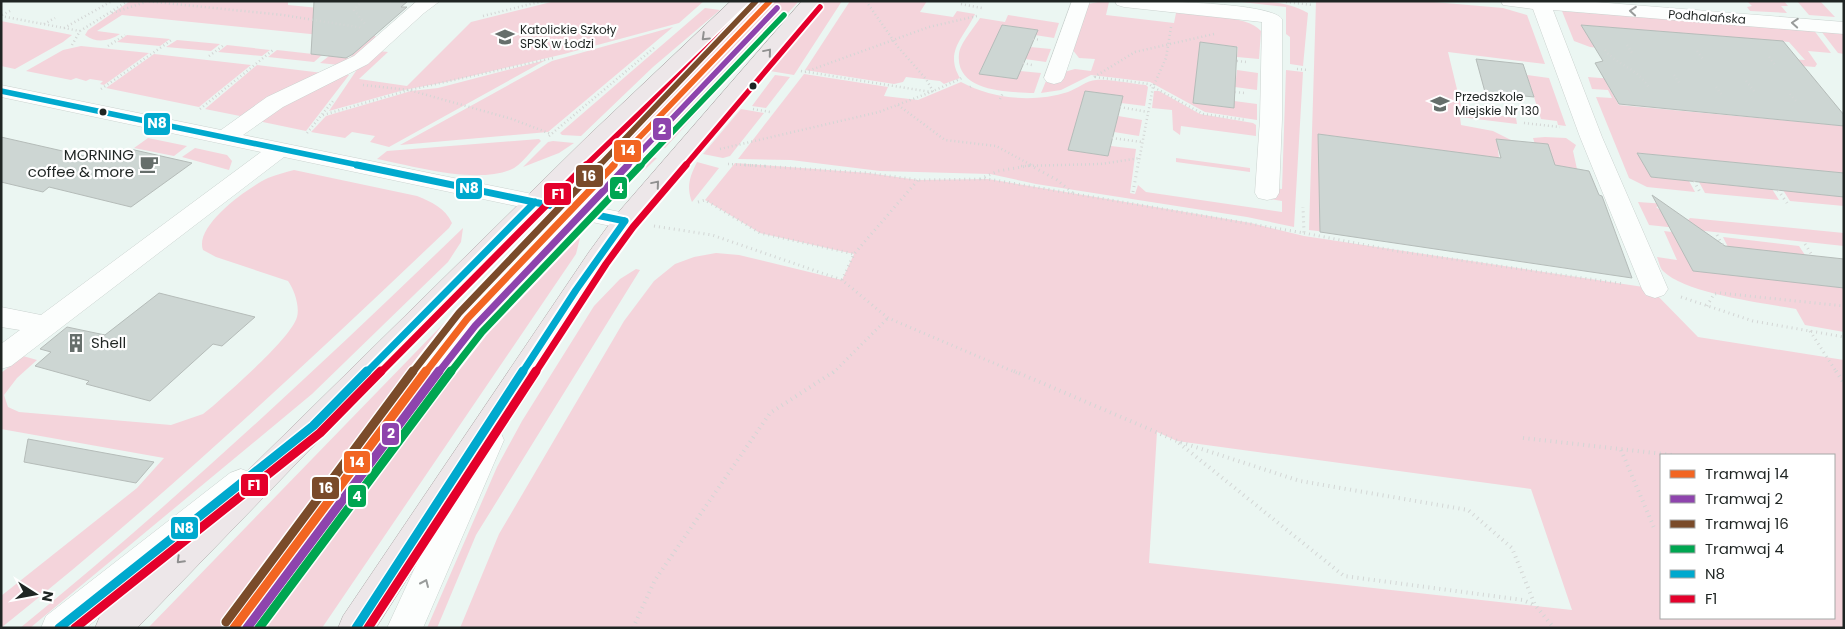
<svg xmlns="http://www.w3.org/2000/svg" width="1845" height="629" font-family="Poppins,sans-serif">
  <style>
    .green { fill: #f4d4db; fill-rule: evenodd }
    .building { fill: #cdd6d3; stroke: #b5bcb9 }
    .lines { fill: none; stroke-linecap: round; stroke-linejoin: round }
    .minor-casing { stroke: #cbd3d0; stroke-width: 1 }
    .major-casing { stroke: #afa9aa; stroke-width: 1 }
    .path-far2 { stroke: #d3d6d5; stroke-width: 2.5; stroke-dasharray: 1 3; stroke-linecap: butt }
    .path-far1 { stroke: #d3d6d5; stroke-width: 3; stroke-dasharray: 1 4; stroke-linecap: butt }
    .path { stroke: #d3d6d5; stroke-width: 4; stroke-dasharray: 1 4.5; stroke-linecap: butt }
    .minor { fill: #fcfefd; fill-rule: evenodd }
    .major { fill: #ede7e9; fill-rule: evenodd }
    .bus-1-far2-casing { stroke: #fff; stroke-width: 9 }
    .bus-1-far1-casing { stroke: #fff; stroke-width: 11 }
    .bus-1-casing { stroke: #fff; stroke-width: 12 }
    .bus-2-far2-casing { stroke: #fff; stroke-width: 9 }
    .bus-2-far1-casing { stroke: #fff; stroke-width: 11 }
    .bus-2-casing { stroke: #fff; stroke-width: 12 }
    .bus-1-far2 { stroke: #00a9ce; stroke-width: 5.5 }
    .bus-1-far1 { stroke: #00a9ce; stroke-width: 7 }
    .bus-1 { stroke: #00a9ce; stroke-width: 9 }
    .bus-2-far2 { stroke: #e4002b; stroke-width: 5.5 }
    .bus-2-far1 { stroke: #e4002b; stroke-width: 7 }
    .bus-2 { stroke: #e4002b; stroke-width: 9 }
    .tram-1-far2-casing { stroke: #fff; stroke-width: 9 }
    .tram-1-far1-casing { stroke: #fff; stroke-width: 11 }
    .tram-1-casing { stroke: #fff; stroke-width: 12 }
    .tram-2-far2-casing { stroke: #fff; stroke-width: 9 }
    .tram-2-far1-casing { stroke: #fff; stroke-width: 11 }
    .tram-2-casing { stroke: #fff; stroke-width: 12 }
    .tram-3-far2-casing { stroke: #fff; stroke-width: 9 }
    .tram-3-far1-casing { stroke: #fff; stroke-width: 11 }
    .tram-3-casing { stroke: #fff; stroke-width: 12 }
    .tram-4-far2-casing { stroke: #fff; stroke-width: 9 }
    .tram-4-far1-casing { stroke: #fff; stroke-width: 11 }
    .tram-4-casing { stroke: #fff; stroke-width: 12 }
    .tram-1-far2 { stroke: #f26522; stroke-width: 5.5 }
    .tram-1-far1 { stroke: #f26522; stroke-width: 7 }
    .tram-1 { stroke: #f26522; stroke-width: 9 }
    .tram-2-far2 { stroke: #8e44ad; stroke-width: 5.5 }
    .tram-2-far1 { stroke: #8e44ad; stroke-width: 7 }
    .tram-2 { stroke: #8e44ad; stroke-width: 9 }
    .tram-3-far2 { stroke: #7a4b2a; stroke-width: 5.5 }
    .tram-3-far1 { stroke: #7a4b2a; stroke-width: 7 }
    .tram-3 { stroke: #7a4b2a; stroke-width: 9 }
    .tram-4-far2 { stroke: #00a651; stroke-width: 5.5 }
    .tram-4-far1 { stroke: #00a651; stroke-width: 7 }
    .tram-4 { stroke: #00a651; stroke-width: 9 }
    .oneway { stroke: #999c9b }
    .oneway2 { stroke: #909090 }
    .bus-dot { fill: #1f2523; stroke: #fff; stroke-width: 2 }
    .labels { text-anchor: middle; stroke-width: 4.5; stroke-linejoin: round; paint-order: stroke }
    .far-street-label { font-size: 12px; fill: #1f2523; stroke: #fff }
    .far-poi-label { font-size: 12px; fill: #1f2523; stroke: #fff; text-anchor: start }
    .poi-label { font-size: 15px; fill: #1f2523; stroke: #fff; text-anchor: end }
    .line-badge { stroke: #fff; stroke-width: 2 }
    .badge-label { font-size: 14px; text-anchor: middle; font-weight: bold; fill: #fff }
  </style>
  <rect width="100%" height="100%" fill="#ebf6f2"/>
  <!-- green -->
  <path class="green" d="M130,1h158v4l62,6 28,28 -15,13 -24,13 -19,-2 9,-7 20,2 20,-18 -247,-25 -25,16 23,3c-11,7 -23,10 -35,1l3,-5z
    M555,1h149l-25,22 -115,31 -118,28 -42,8 -75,21 29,-43 21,-17 9,1 -29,27 48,7 64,-64z
    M754,1h45l-134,147 -47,-8z
    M824,1h18l-48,74 -24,-4 30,-41z
    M850,1h77l-7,11 33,5 4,-6 18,3c-11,24 -31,37 -15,64l-16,6 -4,-3 -34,-4 -3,5 -9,2 -89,-14z
    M1233,1c25,0 54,-1 75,12l-5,53 -13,-2v-27l-4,-3v-27z
    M1316,1h106l81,7 24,7 18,49 -97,-12 14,58 54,8 1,6 -57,-7 1,8 32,6 18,9 5,12 -18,-2 1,8 -181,-24 8,98 -17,-2z
    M1747,1h37l4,5h-7l6,7 -37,-2 -3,-4 5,-1z
    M1797,1h23l15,16 -26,-2z
    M1098,2h11l-3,13 68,8 2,-10c21,2 72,2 85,18l-2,28 -22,-2 1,-10 -37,-5 -7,61 40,5v-7l23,3v16l-52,-8 -55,-30 -59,-7 -30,15 -20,3 5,-12 14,1 4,-10 11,-3 16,2 4,-12 -16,-1 -7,-9 16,-45z
    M705,8l15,2 -67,57 -72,69 -19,-1 -2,-2z
    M1562,11l251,18 18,24 -23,-2 9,13 -2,3 -37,-3 -4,-6 31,2 -16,-18 -207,-17 45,26 -37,-4 -16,-6z
    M1008,15l51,8 -5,15 -19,-3 2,-5 -34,-5 -24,48 37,6 4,-8 21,2 -7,20c-26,-1 -79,-1 -75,-39 1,-11 15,-26 21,-36l25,4z
    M1,21l71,14 -9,7 -48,27 -14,-3z
    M673,27l-125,105 -148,13 152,-84z
    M1821,31h23v23l-6,-1z
    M127,35l43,4 -10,7 -43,-4z
    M177,40l43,4 -9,7 -45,-4z
    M227,45l43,5 -8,6 -44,-4z
    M81,46l68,7 -45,32 -4,-1 3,-3 -13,-2 -4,2 -10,-3 -5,2 -45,-9 37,-21z
    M1030,47l21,2 -5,13 -21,-3z
    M277,50l45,5 -8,7 -46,-5z
    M154,54l97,11 -52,42 -93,-19z
    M546,60l-157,87 -19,-5 5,-6 -23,-4 -7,6 -34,-6 15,-16 85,-25 27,-3z
    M257,65l74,9 -86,43 -40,-8z
    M1237,70l21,3 -1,17 -22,-3z
    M1286,70l17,2 -9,155 -47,-10 -211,-33 -46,-10 -110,-3 -89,-11 -53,-1 66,-85 84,13 -4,9 34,4 43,-18c32,17 72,21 107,10 9,-3 19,-12 28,-12 16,-1 34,4 50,5l2,2 -3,19 -24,-3 1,-7 -37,-5 -16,59 39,6 3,-10 25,3 -6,44 5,1 3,-9 8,7 136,20v-11l-12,-2 1,-11 11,1z
    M342,75h7l-43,56 -48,-10 22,-18z
    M775,75l15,2 -24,31 -14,-2z
    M1527,75l22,3 17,48 -8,-1 -1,-4 -16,-2z
    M1588,77l50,4 -31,3 12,21 225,21v47l-206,-20 13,24 38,4 6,11 -48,-5 -18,-9 -33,-81 16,1 -4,-8 -16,-1z
    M1154,91h5l41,23 53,9 3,2v11l-75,-10 -1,9 -7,-5 -1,-20 -20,-2z
    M741,109l23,4 -34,43 -7,2 -20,-4z
    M1118,116l24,4 -3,16 -25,-4z
    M1545,137l21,1 10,7 -3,6 4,18 -36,-6 -8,-25z
    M148,138l39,8 -13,10 -40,-8z
    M539,139l2,2c-9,8 -20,25 -31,29 -37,14 -96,-4 -133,-11l10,-8z
    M553,141l21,2 -15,10 -36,14 25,-25z
    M195,148l32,7 5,6 -3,9 -47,-13z
    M609,149l48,9c-20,20 -44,42 -73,24l-2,-3 5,-8z
    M1176,158l74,10v4l-74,-10z
    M697,162l22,6 -27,34c-6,-15 -2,-26 5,-40z
    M735,163l133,10 50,7 70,-1 263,44 53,13 346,52 48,49 146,23v268h-1384l39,-94 125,-213 30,-40 21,-17 19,-7 22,-4 23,2 103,25 12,-26 -94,-21 -55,-33zM1157,432l20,9 354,48 41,121 -423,-47zM1661,455h173v163h-173z
    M294,170l123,26c15,6 28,12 35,27l-3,5c-145,138 -291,275 -448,400v-32l136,-108 27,-30 -163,-29v-56l22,-17 14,4 -20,18 -13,17 4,12 11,5 152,13 32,-11 10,-8c19,-17 78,-68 84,-89 3,-11 -3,-28 -9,-36l-72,-24 -13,-7c-9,-24 44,-62 65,-72 8,-3 17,-6 26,-8z
    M1699,182l73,7 7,11 -74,-7z
    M1783,190l61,7v9l-54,-5z
    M1638,202l28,2 -10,3 22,16 10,-3 2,-2 154,15v13l-195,-21z
    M463,228l-2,14 -13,20 -136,132 -282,234h-10c155,-126 300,-262 443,-400z
    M1664,231l48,6 5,8 127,43v44l-39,-7 -9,-16c-32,-6 -110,-15 -133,-38 -3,-3 -4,-9 -6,-14l20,3z
    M569,233l11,5 -4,16 -254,374h-56l196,-270 104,-119 -1,-1z
    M538,234l-67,71 -38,44 -211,279h-74l364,-375z
    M1723,237l76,9 6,9 -77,-8z
    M636,269l4,1 -164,265 -39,93h-10l70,-161 25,-46 72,-115 26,-27z"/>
  <!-- building -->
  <path class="building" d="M314,1h94l-7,6h6l-54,47 -7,4 -35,-4z
    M1002,25l36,5 -21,49 -38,-5z
    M1581,25l202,16 61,74v11l-225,-22 -24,-41 8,-2z
    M1200,42l37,5 -3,61 -41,-5z
    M1476,59l47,5 11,33 -49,-5z
    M1085,91l38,5 -15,60 -40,-6z
    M1318,134l183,24 -5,-19 52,5 7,21 34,6 10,24 3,1 30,82 -312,-46z
    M1,137l110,25 19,-13 62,14 -61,44 -82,-20 -6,5 -42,-10z
    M1637,153l207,20v24l-193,-20z
    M1652,195l73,51 119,13v29l-151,-17z
    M159,293l96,24 -33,29 -9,-2 -63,57 -64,-17 3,-3 -54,-15 16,-14 -11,-3 27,-22 38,8z
    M28,439l126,23 -18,21 -112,-21z"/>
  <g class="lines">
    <!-- minor casing -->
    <g class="minor-casing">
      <path id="minor" d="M417,1h23l-16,12 -56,51 -85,43 -40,28 382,78 9,2 3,6 -3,6 -9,2 -341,-72 -273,209 -10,3v-25l19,-14 -19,-3v-20l40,8 220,-163 -260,-55v-12l220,45 46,-33 87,-41z
        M1072,1h18l-26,77 -3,4 -7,2 -7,-2 -3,-4z
        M1115,1c26,0 154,0 167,18v100l-3,74 -3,5 -9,2 -9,-2 -3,-5 5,-74 2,-97 -138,-15 -7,-2z
        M1501,1h82l261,21v12l-291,-24 49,127 66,152 -4,6 -9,3 -9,-3 -4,-6 -62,-152 -47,-128 -30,-4z
        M489,428l11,3 4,9 -81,188h-36l87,-188 4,-9z
        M241,469l11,4 5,9 -5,9 -166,137h-45l5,-12 184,-143z"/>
    </g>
    <!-- major casing -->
    <g class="major-casing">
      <path id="major" d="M731,1h20l-148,146 -466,481h-42l5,-12 487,-479z
        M802,1h19l-187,226 -27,37 -231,364h-38l5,-12 246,-364 27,-37z"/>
    </g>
    <!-- path-far2 -->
    <path class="path-far2" d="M145,1l138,14 80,13
      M362,1l-8,9 12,15
      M382,1l10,1
      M866,1l32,46 28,32 8,14
      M1286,2l27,3
      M961,4l21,4
      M112,13l34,-11
      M2,15l10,-5
      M1,16l79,15
      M483,16l60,-15
      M44,24l11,-6
      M1171,27l-5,31 -13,29 50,27 43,6
      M64,28l48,-27
      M1033,39l8,1
      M72,45l8,-14 48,-30
      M1627,45l5,8
      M108,46l17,-11
      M1605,50c14,17 32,17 44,38
      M1697,51l6,8
      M209,56l15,-11
      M1769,57l7,9
      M1237,61l10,1
      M1023,63l9,2
      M1297,69l12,1
      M801,71l130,21 31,-14
      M805,72l124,-45 48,-11
      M1674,75l6,9
      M1094,77l41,-25 79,-18
      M1095,77l54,7 4,3 -15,79
      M1746,81l8,10
      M363,85l46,5 103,29 39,15
      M970,87l3,-2
      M1716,87l5,7
      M101,89l72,-50
      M1235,92l10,1
      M1790,94l6,7
      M1000,99l3,-6
      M898,105l47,35 51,6 37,20
      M1120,107l28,5
      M200,109l73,-59
      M753,109l17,3
      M323,115l86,-25 144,-32
      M1524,123l36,4
      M307,133l26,-32
      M549,136l106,-89
      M1112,138l30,4
      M720,149l159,-37 52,-20
      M728,164l37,2
      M1021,166l80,-2 39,-6"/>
    <!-- path-far1 -->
    <path class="path-far1" d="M745,165l123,8 50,7 70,-1 316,54 -1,-26
      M1030,165l27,15 16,13
      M980,179l18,-8 35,-6
      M1694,181l7,13
      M1778,190l9,13
      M1133,192l5,-27
      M698,202l7,-2 55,33 94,21
      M654,226l58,9 130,45 46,38 129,55
      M1304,233l93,18 227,33
      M1717,235l6,11
      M1805,244l7,11
      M842,280l12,-26 64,-74
      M1681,297l72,24 91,16
      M1707,306l7,-12 6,-1 124,13
      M1810,331l27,42
      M833,373l55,-55"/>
    <!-- path -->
    <path class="path" d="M1014,371l163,70 123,40 168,29 44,38 23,57 19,23
      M1836,371l8,12
      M1523,438l149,17
      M1179,443l165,133 179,24 11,5
      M1621,450l34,80
      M633,628l22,-48 115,-167 65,-42"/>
    <!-- minor -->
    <use href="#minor" class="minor"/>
    <!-- major -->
    <use href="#major" class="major"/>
    <!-- bus-1-far2 casing -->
    <g class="bus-1-far2-casing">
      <path id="bus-1-far2" d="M1,91l362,75"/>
    </g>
    <!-- bus-1-far1 casing -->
    <g class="bus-1-far1-casing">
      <path id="bus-1-far1" d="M357,165l268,56
        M366,373l169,-171
        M522,373l54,-83 49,-69"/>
    </g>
    <!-- bus-1 casing -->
    <g class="bus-1-casing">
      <path id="bus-1" d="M59,628l254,-202 54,-55
        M356,628l167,-257"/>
    </g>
    <!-- bus-2-far2 casing -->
    <g class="bus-2-far2-casing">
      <path id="bus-2-far2" d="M585,166l164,-158
        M685,166l135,-159"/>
    </g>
    <!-- bus-2-far1 casing -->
    <g class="bus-2-far1-casing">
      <path id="bus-2-far1" d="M380,373l206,-208
        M535,373l71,-109 27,-37 53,-62"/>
    </g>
    <!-- bus-2 casing -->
    <g class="bus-2-casing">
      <path id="bus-2" d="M75,628l245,-195 61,-62
        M368,628l168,-257"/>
    </g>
    <!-- bus-1-far2 -->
    <use href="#bus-1-far2" class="bus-1-far2"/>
    <!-- bus-1-far1 -->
    <use href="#bus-1-far1" class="bus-1-far1"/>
    <!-- bus-1 -->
    <use href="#bus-1" class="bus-1"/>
    <!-- bus-2-far2 -->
    <use href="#bus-2-far2" class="bus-2-far2"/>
    <!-- bus-2-far1 -->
    <use href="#bus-2-far1" class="bus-2-far1"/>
    <!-- bus-2 -->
    <use href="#bus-2" class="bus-2"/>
    <!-- tram-1-far2 casing -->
    <g class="tram-1-far2-casing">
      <path id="tram-1-far2" d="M612,166l158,-165"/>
    </g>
    <!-- tram-1-far1 casing -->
    <g class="tram-1-far1-casing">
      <path id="tram-1-far1" d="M425,373l42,-54 147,-154"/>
    </g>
    <!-- tram-1 casing -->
    <g class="tram-1-casing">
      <path id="tram-1" d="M234,628l192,-257"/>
    </g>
    <!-- tram-2-far2 casing -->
    <g class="tram-2-far2-casing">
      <path id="tram-2-far2" d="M627,166l150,-158"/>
    </g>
    <!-- tram-2-far1 casing -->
    <g class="tram-2-far1-casing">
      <path id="tram-2-far1" d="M438,373l37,-47 153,-161"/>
    </g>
    <!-- tram-2 casing -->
    <g class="tram-2-casing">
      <path id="tram-2" d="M247,628l192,-257"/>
    </g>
    <!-- tram-3-far2 casing -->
    <g class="tram-3-far2-casing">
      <path id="tram-3-far2" d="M599,166l157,-165"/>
    </g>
    <!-- tram-3-far1 casing -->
    <g class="tram-3-far1-casing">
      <path id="tram-3-far1" d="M412,373l47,-60 141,-148"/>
    </g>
    <!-- tram-3 casing -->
    <g class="tram-3-casing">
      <path id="tram-3" d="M226,622l187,-251"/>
    </g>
    <!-- tram-4-far2 casing -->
    <g class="tram-4-far2-casing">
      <path id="tram-4-far2" d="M640,166l144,-151"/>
    </g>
    <!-- tram-4-far1 casing -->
    <g class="tram-4-far1-casing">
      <path id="tram-4-far1" d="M450,373l32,-41 159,-167"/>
    </g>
    <!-- tram-4 casing -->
    <g class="tram-4-casing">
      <path id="tram-4" d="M259,628l192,-257"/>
    </g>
    <!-- tram-1-far2 -->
    <use href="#tram-1-far2" class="tram-1-far2"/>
    <!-- tram-1-far1 -->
    <use href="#tram-1-far1" class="tram-1-far1"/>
    <!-- tram-1 -->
    <use href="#tram-1" class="tram-1"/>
    <!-- tram-2-far2 -->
    <use href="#tram-2-far2" class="tram-2-far2"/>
    <!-- tram-2-far1 -->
    <use href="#tram-2-far1" class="tram-2-far1"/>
    <!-- tram-2 -->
    <use href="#tram-2" class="tram-2"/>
    <!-- tram-3-far2 -->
    <use href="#tram-3-far2" class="tram-3-far2"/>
    <!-- tram-3-far1 -->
    <use href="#tram-3-far1" class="tram-3-far1"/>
    <!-- tram-3 -->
    <use href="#tram-3" class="tram-3"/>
    <!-- tram-4-far2 -->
    <use href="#tram-4-far2" class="tram-4-far2"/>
    <!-- tram-4-far1 -->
    <use href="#tram-4-far1" class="tram-4-far1"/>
    <!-- tram-4 -->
    <use href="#tram-4" class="tram-4"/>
  </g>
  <!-- one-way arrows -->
  <defs><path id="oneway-chevron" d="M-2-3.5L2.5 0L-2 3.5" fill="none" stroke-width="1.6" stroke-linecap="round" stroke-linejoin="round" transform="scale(1.25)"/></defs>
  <g class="oneway">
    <use href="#oneway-chevron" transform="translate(1633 11) rotate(-175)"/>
    <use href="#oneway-chevron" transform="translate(1795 23) rotate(-176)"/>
    <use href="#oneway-chevron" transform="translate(425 583) rotate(-66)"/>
  </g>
  <g class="oneway2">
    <use href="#oneway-chevron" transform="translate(705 37) rotate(136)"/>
    <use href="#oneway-chevron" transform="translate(768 52) rotate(-50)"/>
    <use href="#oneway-chevron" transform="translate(656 184) rotate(-50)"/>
    <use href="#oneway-chevron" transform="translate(180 560) rotate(135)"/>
  </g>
  <!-- icons -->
  <defs>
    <g id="school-bare" transform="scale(1.5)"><path d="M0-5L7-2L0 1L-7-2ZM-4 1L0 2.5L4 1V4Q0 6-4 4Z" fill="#666e6b" stroke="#fff" stroke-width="2.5" paint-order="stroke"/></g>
    <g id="cafe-bare" transform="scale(1.5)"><path d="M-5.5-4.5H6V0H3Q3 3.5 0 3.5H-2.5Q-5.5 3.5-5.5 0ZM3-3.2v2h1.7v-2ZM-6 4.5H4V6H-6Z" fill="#666e6b" stroke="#fff" stroke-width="2.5" paint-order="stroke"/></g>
    <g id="building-bare" transform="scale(1.5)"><path d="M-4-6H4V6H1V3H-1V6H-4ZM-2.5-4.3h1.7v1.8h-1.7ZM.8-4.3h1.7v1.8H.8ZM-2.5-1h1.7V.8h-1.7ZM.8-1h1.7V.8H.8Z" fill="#666e6b" stroke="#fff" stroke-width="2.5" paint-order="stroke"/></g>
  </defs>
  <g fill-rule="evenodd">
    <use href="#school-bare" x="505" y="37"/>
    <use href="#school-bare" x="1440" y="104"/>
    <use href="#cafe-bare" x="149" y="164"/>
    <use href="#building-bare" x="76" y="343"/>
  </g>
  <!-- markers -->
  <g class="bus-dot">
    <circle cx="753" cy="86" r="4.5"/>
    <circle cx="103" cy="112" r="4.5"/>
  </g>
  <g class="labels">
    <!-- far-street labels -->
    <g class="far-street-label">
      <text transform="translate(1707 17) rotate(4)" y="4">Podhalańska</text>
    </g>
    <!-- far-poi labels -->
    <g class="far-poi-label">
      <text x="520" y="34">Katolickie Szkoły<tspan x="520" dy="14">SPSK w Łodzi</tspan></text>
      <text x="1455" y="101">Przedszkole<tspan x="1455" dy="14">Miejskie Nr 130</tspan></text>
    </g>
    <!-- poi labels -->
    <g class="poi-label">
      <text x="134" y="160">MORNING<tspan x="134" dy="17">coffee &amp; more</tspan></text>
      <text x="91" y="348" text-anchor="start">Shell</text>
    </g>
  </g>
  <g class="line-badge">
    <rect x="143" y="112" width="28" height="24" rx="5" fill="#00a9ce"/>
    <rect x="652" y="117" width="20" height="24" rx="5" fill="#8e44ad"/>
    <rect x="613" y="139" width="29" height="24" rx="5" fill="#f26522"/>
    <rect x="575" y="164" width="29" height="24" rx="5" fill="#7a4b2a"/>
    <rect x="609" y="176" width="19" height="24" rx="5" fill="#00a651"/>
    <rect x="455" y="177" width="28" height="23" rx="5" fill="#00a9ce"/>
    <rect x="543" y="182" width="29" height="24" rx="5" fill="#e4002b"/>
    <rect x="381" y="422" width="19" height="24" rx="5" fill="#8e44ad"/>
    <rect x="343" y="450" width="28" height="24" rx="5" fill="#f26522"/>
    <rect x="240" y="473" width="29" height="24" rx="5" fill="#e4002b"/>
    <rect x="311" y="476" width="29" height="24" rx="5" fill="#7a4b2a"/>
    <rect x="347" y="484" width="20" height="24" rx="5" fill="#00a651"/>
    <rect x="170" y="516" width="29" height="24" rx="5" fill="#00a9ce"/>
  </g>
  <g class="badge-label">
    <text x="157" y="128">N8</text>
    <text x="662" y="134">2</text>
    <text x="628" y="155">14</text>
    <text x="589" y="181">16</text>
    <text x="619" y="193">4</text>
    <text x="469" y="193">N8</text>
    <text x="558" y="199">F1</text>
    <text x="391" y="438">2</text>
    <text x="357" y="467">14</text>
    <text x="254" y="490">F1</text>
    <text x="326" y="493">16</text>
    <text x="357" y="501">4</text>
    <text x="184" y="533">N8</text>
  </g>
  <!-- border -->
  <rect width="1845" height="629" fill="none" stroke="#1f2523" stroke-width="5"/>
  <!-- legend -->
  <rect x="1660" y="454" width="175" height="165" fill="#ffffff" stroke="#a5a8a7"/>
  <rect x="1670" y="470" width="25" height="8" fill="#f26522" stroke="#a5a8a7"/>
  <text x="1705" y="479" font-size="15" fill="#1f2523">Tramwaj 14</text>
  <rect x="1670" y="495" width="25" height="8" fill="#8e44ad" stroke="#a5a8a7"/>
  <text x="1705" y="504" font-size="15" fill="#1f2523">Tramwaj 2</text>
  <rect x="1670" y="520" width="25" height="8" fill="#7a4b2a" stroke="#a5a8a7"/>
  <text x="1705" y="529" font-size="15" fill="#1f2523">Tramwaj 16</text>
  <rect x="1670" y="545" width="25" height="8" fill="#00a651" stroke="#a5a8a7"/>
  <text x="1705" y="554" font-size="15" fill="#1f2523">Tramwaj 4</text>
  <rect x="1670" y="570" width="25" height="8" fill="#00a9ce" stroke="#a5a8a7"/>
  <text x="1705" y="579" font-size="15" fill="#1f2523">N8</text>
  <rect x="1670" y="595" width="25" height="8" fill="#e4002b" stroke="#a5a8a7"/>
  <text x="1705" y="604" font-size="15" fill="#1f2523">F1</text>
  <!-- north arrow -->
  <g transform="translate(35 594) rotate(101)" stroke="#ffffff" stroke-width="4" paint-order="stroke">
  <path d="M0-4L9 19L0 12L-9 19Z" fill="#1f2523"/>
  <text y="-8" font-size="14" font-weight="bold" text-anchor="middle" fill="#1f2523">N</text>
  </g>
</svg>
